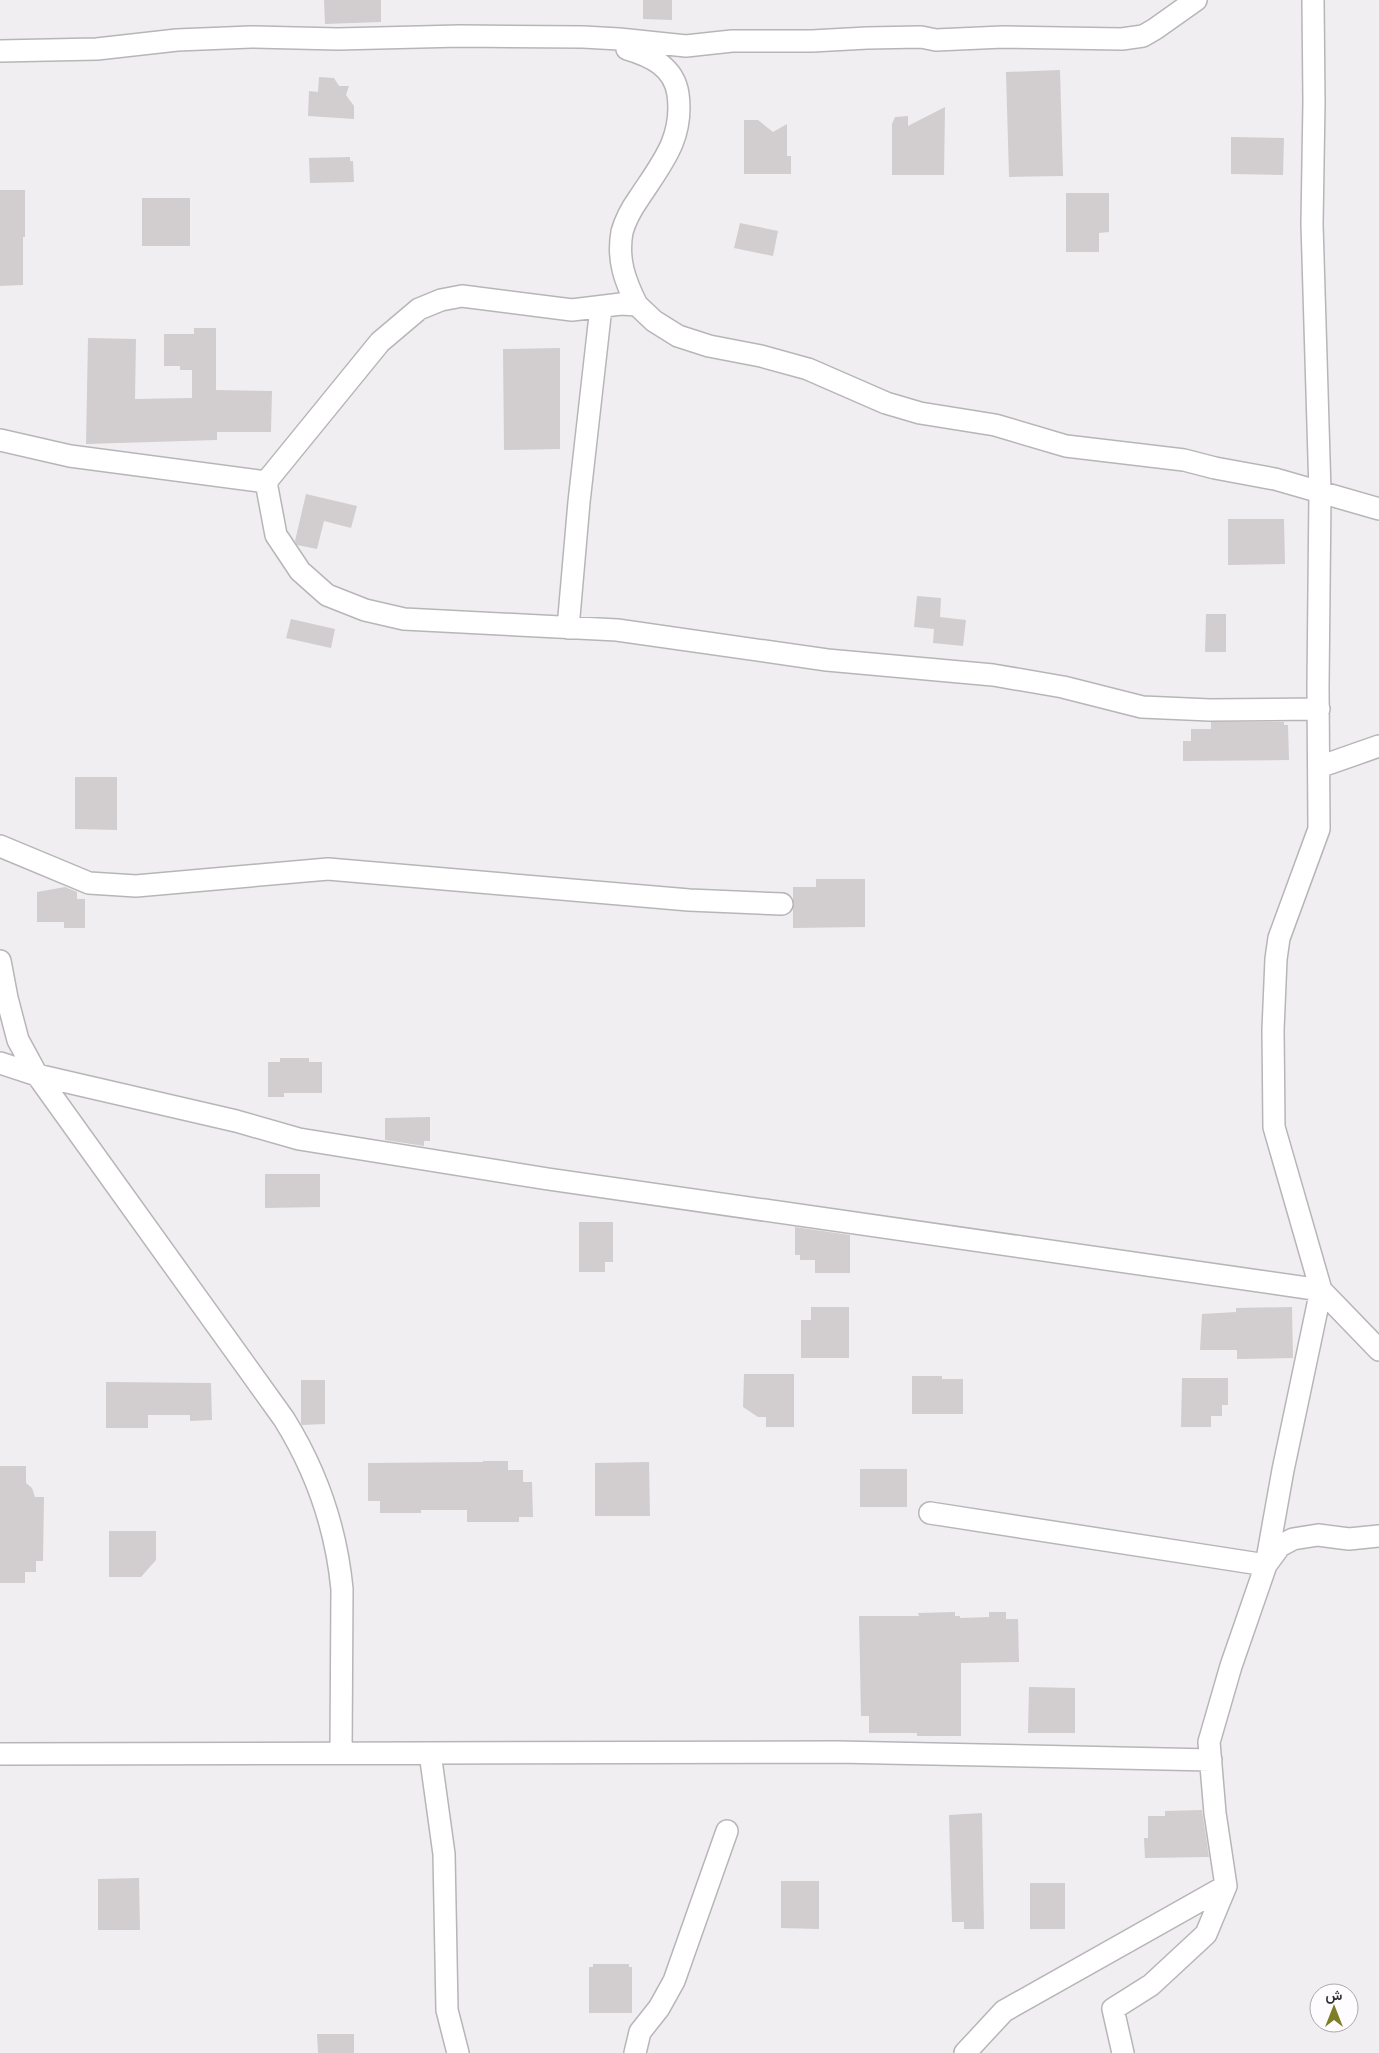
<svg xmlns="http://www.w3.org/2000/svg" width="1379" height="2053" font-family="Commissioner,Vazirmatn,sans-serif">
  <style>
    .building { fill: #d2cdcf }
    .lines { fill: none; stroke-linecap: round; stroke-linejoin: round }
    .minor-casing { stroke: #b8b5b9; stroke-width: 24 }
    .minor { stroke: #fff; stroke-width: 21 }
  </style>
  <rect width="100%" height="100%" fill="#f1eef2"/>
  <!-- building -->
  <path class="building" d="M324,0h57v22l-56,2z
    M643,0h29v20l-29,-1z
    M1060,70l3,106 -54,1 -3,-105z
    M319,77l15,1 5,8h10l-3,9 8,11v13l-46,-3 1,-25 9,1z
    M945,107l-1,68h-52v-51l3,-7 13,-1v10z
    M744,120h14l15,12 14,-8v32h4v18h-47z
    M1231,137l53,1 -1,37 -52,-1z
    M350,157v4h3l1,21 -44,1 -1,-25z
    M0,190h25v47h-2v48l-23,1z
    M1066,193h43v39l-10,1v19h-33z
    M142,198h48v48h-48z
    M740,223l38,8 -5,25 -39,-8z
    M194,328h22v62l56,1 -1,41h-54v8l-131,4 2,-106 48,1 -1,60 57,-1v-28h-12v-4h-16v-32h30z
    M560,348v101l-56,1 -1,-101z
    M306,494l51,12 -6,22 -27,-7 -7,28 -20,-4 -2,-4z
    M1228,519h56l1,45 -57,1z
    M917,596l24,2 -1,19 26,3 -3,26 -30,-3 1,-14 -20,-2z
    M1206,614h20v38h-21z
    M291,619l44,10 -4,19 -45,-10z
    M1211,722h73v3h4l1,35 -106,1v-20h8v-12h20z
    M75,777h42v53l-42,-1z
    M816,879h49v48l-72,1v-41h23z
    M65,887l12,5v7h8v29h-21v-6h-27v-30z
    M280,1058h29v4h13v31h-38v4h-16v-35h12z
    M430,1117v24h-6v5l-39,-6v-22z
    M265,1174h55v33l-55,1z
    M579,1222h34v40h-8v10h-26z
    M795,1227l55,8v38h-35v-13h-15v-5h-5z
    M811,1307h38v51h-48v-38h10z
    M1292,1307l1,51 -56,1v-9h-37l2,-36 34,-2v-4z
    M744,1374h50v53h-28v-10h-8l-15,-10z
    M912,1376h30v3h21v35h-51z
    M1182,1378h46v27h-6v11h-11v11h-30z
    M301,1380h24v44l-23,1 -1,-2z
    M106,1382l105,1 1,37 -22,1v-6h-42v13h-42z
    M483,1461h25v9h15v12h9l1,35h-14v5h-52v-12h-46v3h-41v-12h-12v-38l115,-1z
    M649,1462l1,54h-55v-53z
    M0,1466h26v17l6,5 3,9h9l-1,64h-7v11h-11v11h-25z
    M860,1469h47v38h-47z
    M109,1531h47v29l-15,17h-32z
    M955,1612v4h5v2l29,-1v-5h17v7h12l1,43 -58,1v73h-44v-3h-48v-17h-8l-2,-100h60l-1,-3z
    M1029,1687l46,1v45h-47z
    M1202,1810l7,47 -64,1 -1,-20h4v-22h17v-5z
    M982,1813l2,116h-20v-7h-12l-3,-107z
    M139,1878l1,52h-42v-51z
    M781,1881h38v48l-38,-1z
    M1030,1883h35v46h-35z
    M593,1964h36v3h3v46h-43v-46h4z
    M317,2034h37v19h-36z"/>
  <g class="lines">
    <!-- minor casing -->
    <g class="minor-casing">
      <path id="minor" d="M627,49c24,7 47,18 51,45 6,44 -16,69 -39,104 -7,10 -14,23 -17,34 -5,28 3,49 15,73
        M0,51l97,-2 80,-9 74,-3 87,2 122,-3 123,1 36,2 67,7 46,-5h80l55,-3 54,-1 15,3 67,-3 119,2 21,-3 12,-7 41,-29
        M0,440l70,16 196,26 114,-140 39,-33 22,-9 21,-4 110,14 49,-6 16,1 17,16 24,15 31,10 52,10 47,13 78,34 34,10 75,12 71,21 118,14 31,8 60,11 104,30
        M266,482l10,53 24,36 27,24 38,15 39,9 213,11 210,30 166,15 70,12 79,20 68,3 109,-1
        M568,628l11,-126 22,-195
        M1319,767l60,-21
        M0,846l89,37 47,3 192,-17 361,31 93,4
        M0,961l7,37 11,42 19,35 247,344c33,53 52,108 58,170l-1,164
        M0,1063l37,12 199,46 63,18 249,40 773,111 58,60
        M930,1513l336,52 14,-19 13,-7 25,-4 31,4 30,-3
        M430,1753l14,101 3,156 11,43
        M0,1754l837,-2 374,8
        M635,2053l5,-21 19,-24 15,-27 53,-150
        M965,2053l39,-42 222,-125
        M1123,2053l-10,-44 38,-24 55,-51 20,-48 -11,-73 -6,-71 22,-76 35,-101 17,-95 38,-180 -47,-163 -1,-97 3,-71 3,-21 40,-109 -1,-142 2,-195 -8,-268 2,-122 -1,-102"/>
    </g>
    <!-- minor -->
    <use href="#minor" class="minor"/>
  </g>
  <!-- north arrow -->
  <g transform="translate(1334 2008)"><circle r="24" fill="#fefcff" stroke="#acaaad"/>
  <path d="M0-4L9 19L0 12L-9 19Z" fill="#7d7e27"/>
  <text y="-8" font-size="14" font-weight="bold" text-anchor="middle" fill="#302f31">ش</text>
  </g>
</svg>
